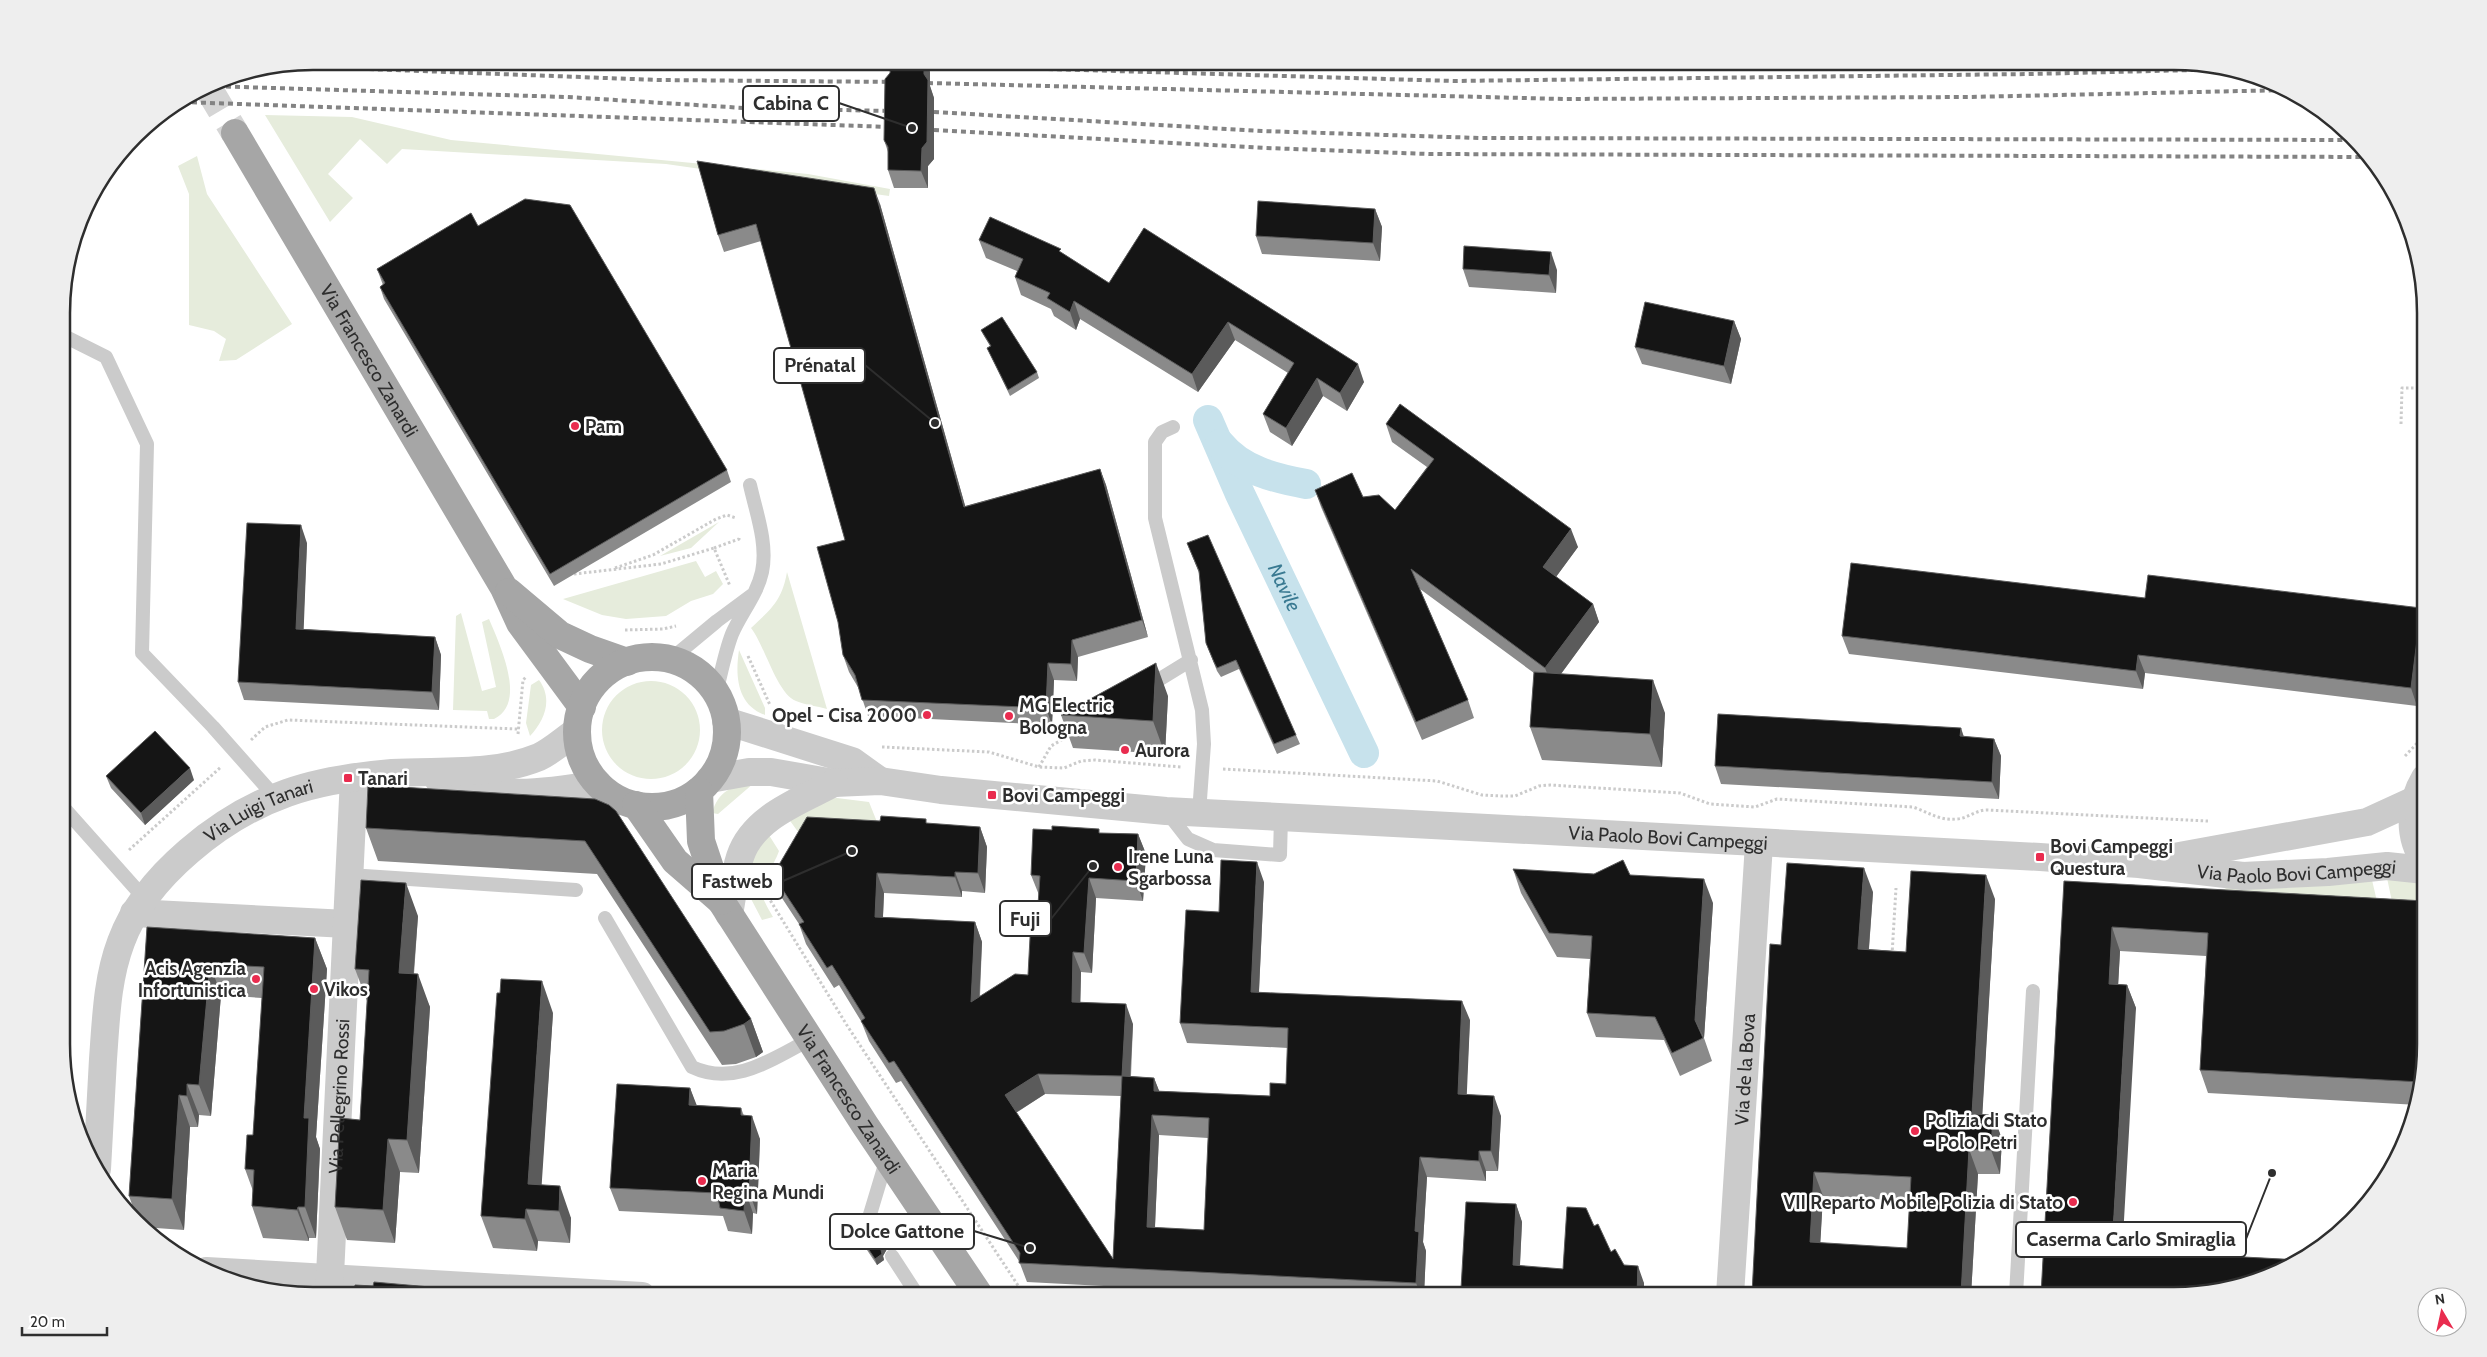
<svg xmlns="http://www.w3.org/2000/svg" width="2487" height="1357" font-family="Cabin,sans-serif">
  <style>
    .green { fill: #e6ecdc }
    .lines { fill: none; stroke-linecap: round; stroke-linejoin: round }
    .canal { stroke: #c7e2ec; stroke-width: 30 }
    .primary-tunnel { stroke: #d5d5d5; stroke-width: 28; stroke-dasharray: 28 14; stroke-linecap: butt }
    .path { stroke: #cbcbcb; stroke-width: 3; stroke-dasharray: 2.5 2.5; stroke-linecap: butt }
    .service { stroke: #cbcbcb; stroke-width: 14 }
    .minor { stroke: #cbcbcb; stroke-width: 28 }
    .tertiary { stroke: #cbcbcb; stroke-width: 28 }
    .primary { stroke: #a6a6a6; stroke-width: 28 }
    .rail { stroke: #838383; stroke-width: 4; stroke-dasharray: 5 4; stroke-linecap: butt }
    .wall { fill: #8a8a8a; fill-rule: evenodd }
    .shaded-wall { fill: #5b5b5b }
    .building { fill: #151515; stroke: #5b5b5b; fill-rule: evenodd }
    .poi-dot { fill: #e92c4f; stroke: #fff; stroke-width: 2 }
    .labels { text-anchor: middle; stroke-width: 5; stroke-linejoin: round; paint-order: stroke }
    .street-label { font-size: 19px; fill: #2e2e2e; stroke: #fff }
    .poi-label { font-size: 19px; font-weight: bold; fill: #2e2e2e; stroke: #fff; text-anchor: start }
    .water-label { font-size: 20px; font-style: italic; fill: #3a7a92; stroke: #fff }
    .rim { fill: none; stroke: #2e2e2e; stroke-width: 2.5 }
    .leader { fill: none; stroke: #2e2e2e; stroke-width: 2 }
    .callout-dot { fill: #2e2e2e; stroke: #fff; stroke-width: 2 }
    .callout { fill: #fff; stroke: #2e2e2e; stroke-width: 2 }
    .callout-label { font-size: 20px; text-anchor: middle; font-weight: bold; fill: #2e2e2e }
  </style>
  <rect width="100%" height="100%" fill="#fff"/>
  <!-- green -->
  <path class="green" d="M265,115l87,2 99,23 357,34 82,15 -1,7 -223,-32 -264,-15 -15,15 -27,-25 -32,35 25,24 -23,24z
    M197,156l10,38 85,130 -56,36 -17,1 7,-22 -12,-8 -25,-6v-131l-11,-28z
    M719,522l-28,26 -31,8z
    M696,561l9,16 11,-6 7,13 -10,10 -22,7 -25,15 -40,3 -24,-4 -39,-16z
    M787,572l40,137c-10,-3 -22,-4 -31,-8 -19,-7 -31,-55 -45,-73 20,-19 31,-27 36,-56z
    M461,613l21,78 14,-4 -14,-65 7,-3c10,24 39,84 5,100h-5l-2,-8 -34,-1 3,-94z
    M739,650l26,58v7c-28,-10 -30,-39 -26,-65z
    M539,680c14,19 6,40 -9,56l-4,-13 5,-38z
    M602 730a49 49 0 1 1 98 0a49 49 0 1 1-98 0Z
    M754,783l-36,31 -6,-1c7,-23 20,-27 42,-30z
    M837,798l32,4 10,25 -78,9 -13,-18 38,-19z
    M767,832l12,19c-13,35 -30,26 -6,66l-11,3 -13,-25 -1,-33z
    M2387,878l29,3 9,5v27l-31,-2z
    M2372,880l7,30 -159,-19 11,-5 52,2z"/>
  <g class="lines">
    <!-- canal -->
    <g class="canal">
      <path id="s1" d="M1208,420l32,74 124,259"/>
      <path d="M1220,444c21,26 54,34 86,40"/>
    </g>
    <!-- primary-tunnel -->
    <path class="primary-tunnel" d="M207,86l28,47"/>
    <!-- path -->
    <path class="path" d="M2401,424l1,-36h22
      M714,548l25,-9v-3
      M615,568l38,-13 63,-36 11,-4 9,3
      M574,574l87,-10 53,-16 16,38
      M625,630l38,-1 13,-3
      M748,656l22,49
      M518,734l5,-54 3,-3
      M251,740l14,-13 23,-7 229,9
      M882,747l107,5 50,15 25,1 17,-7 14,-1 86,7
      M2405,756l20,-21
      M1039,767l12,-21 19,-11
      M1223,769l214,12 45,14 20,1h13l24,-10 11,-1 130,8 30,11 45,3 22,-8 136,8c15,5 27,14 43,12 11,0 19,-9 31,-9l221,11
      M129,850l92,-83
      M775,874l-8,12v9l81,132 177,269
      M1892,955l4,-67"/>
    <!-- service -->
    <path class="service" d="M62,335l44,22 41,87 -5,209 71,74 63,71
      M1173,427l-11,5 -7,10v76l47,192 2,34 -5,69
      M670,660l47,-39 35,-26
      M1147,687l44,-27
      M716,693c5,-19 9,-41 16,-59 9,-21 25,-39 30,-62 6,-28 -6,-60 -12,-87
      M63,807l81,91
      M1167,812l21,27 25,11 67,5 1,-38
      M349,875l227,15
      M605,918l87,149c42,20 80,-8 117,-27
      M874,1229l-6,-8 19,-63
      M892,1256l26,40
      M2016,1295l17,-304"/>
    <!-- minor -->
    <g class="minor">
      <path d="M134,913l213,11"/>
      <path d="M206,1271l436,25"/>
      <path id="s2" d="M1730,1295l29,-451"/>
      <path id="s3" d="M329,1296l25,-518"/>
    </g>
    <!-- tertiary -->
    <g class="tertiary">
      <path d="M726,721l126,40 28,20"/>
      <path d="M2425,778c-15,25 -18,58 0,83"/>
      <path d="M438,779c63,19 96,16 160,5"/>
      <path id="s4" d="M710,779l39,-7h22l63,11 46,-2 61,9 225,21 874,46 99,7 104,12 85,-4 59,-6 38,4"/>
      <path d="M2163,859l204,-37 48,-22"/>
      <path d="M729,914c4,-19 5,-39 11,-57 13,-40 60,-56 94,-74"/>
      <path id="s5" d="M97,1169c2,-37 4,-74 6,-110 3,-40 4,-80 18,-117 24,-66 101,-126 166,-149 33,-12 70,-17 105,-20 48,-3 101,3 147,-16 13,-6 26,-18 38,-26"/>
    </g>
    <!-- primary -->
    <g class="primary">
      <path id="s6" d="M235,133l269,455 16,35 62,84"/>
      <path d="M509,592l51,43 30,14 37,13"/>
      <circle cx="652" cy="732" r="75"/>
      <path id="s7" d="M699,791l2,50 20,60 144,224 115,171"/>
      <path d="M636,805l39,56 46,40"/>
    </g>
    <!-- rail -->
    <path class="rail" d="M616,61l297,4 540,16 578,-7 203,-5
      M288,66l371,14 238,2
      M928,83l635,16 405,-2 321,-7
      M208,86l359,11 177,11 147,3
      M183,102l707,25
      M934,112l328,19 218,7 874,2
      M934,130l332,18 163,6 940,3"/>
  </g>
  <!-- wall -->
  <path class="wall" d="M891,61h35l4,11v14l4,12v61l-6,7v22h-34l-6,-18v-18l-4,-12 6,-67z
    M697,161l183,43 85,302 135,-37 6,16 42,152 -70,20 -1,24 -23,-1 -2,45 -184,-9 -9,-27 -10,-17 -6,-17 2,-115 -84,-299 -37,11 -6,-17z
    M1375,209l7,18 -2,34 -118,-7 -6,-18z
    M478,226l249,244 4,12 -177,104 -170,-287 -4,-12 3,-2 -6,-16z
    M1144,228l220,154 -17,29 -24,-15 -31,50 -22,-14 -7,-18 25,-41 -53,-33 -37,52 -118,-73 -4,11 -22,-14 -3,-7 -30,-14 -6,-18 2,-6 -31,-13 -7,-18 83,13 47,30z
    M1463,269l94,1 -1,23 -87,-6z
    M1734,321l7,18 -10,45 -89,-20 -7,-17z
    M981,330l56,42 2,6 -29,18 -20,-42 -3,-6 3,-2 -6,-10z
    M1386,424l192,123 -22,30 37,27 6,18 -38,52 104,39 -3,54 -120,-7 -12,-33 4,-54 -114,-84 48,111 6,18 -52,22 -101,-233 -6,-17 48,7 32,13 32,-43 -35,-25z
    M307,543l-4,86 132,8 6,18 -2,55 -195,-10 -6,-18z
    M1187,543l109,192 4,9 -23,10 -38,-85 -18,8 -4,-6 -11,-28 -7,-70z
    M2421,608l-4,98 -272,-33 -2,16 -294,-35 -7,-18z
    M1168,696l-3,58 -92,-6 -12,-33z
    M1964,737l30,2 7,17 -2,43 -278,-15 -6,-18z
    M106,776l88,4 -49,45 -34,-37z
    M595,799l156,220 12,33 -7,5 -20,7 -14,1 -125,-191 -219,-13 -12,-33z
    M928,824l52,3 7,20 -2,46 -23,-2v6l-78,-4 -1,24 92,5 7,20 -2,54 48,-21 9,-56 2,-24 -8,-20 70,-42 37,1 8,20 -3,47 -47,-3 -4,75 -11,-1 -1,30 53,22 -2,52 23,2 5,13 111,5 16,-12 2,-36 -101,-5 -7,-20 39,-111 45,-30 -5,110 211,28 -4,74 35,22 -3,55h-12v10l-59,-4 -4,65 3,9 -2,44h-148l-249,-13 -8,-21 -118,-180 -5,2 -27,-42 -8,-20 -22,-36 -5,3 -28,-44 -7,-20 -19,-29 -7,-20zM1045,1094l76,2 -8,163 -97,-146zM1159,1135l49,3 -4,92 -49,-2z
    M1513,869l81,5 36,1 83,28 -9,135 8,23 -32,15 -16,-36 -68,-3 -9,-24 3,-54 -33,-2 -36,-64z
    M2064,881l361,20 1,143 -8,61 -210,-12 -8,-23 6,-114 -86,-5 -2,33 9,1 9,23 -95,287z
    M1873,892l-4,57 37,3 89,-53 -13,216h11l9,24 -2,35h-22l-7,121h-219l29,-350zM1823,1196l87,5 -3,47 -87,-5z
    M418,916l-4,58 16,33 -11,166 -19,-1 -5,71 -48,-3 -12,-33 25,-87 7,-119 -12,-32z
    M147,927l168,11 12,31 -11,168 4,12 -4,89h-7v3l-46,-3 -11,-32 1,-15 -8,-22 8,-34 9,-137 -41,-3 -10,121 -12,-1 -1,12h-8l-6,103 -42,-3 -3,-3 -10,-28z
    M553,1013l-12,172 30,33 -1,25 -32,-2 -1,10 -44,-3 -12,-32z
    M690,1088l6,17 45,3 3,8 16,23 -3,75 -4,-1 -1,21 -24,-3 -5,-15 -104,-5 -9,-23z
    M1516,1204l6,18 -2,44 43,3 31,-43 17,26 13,13 20,18v12h-180l-3,-6z
    M869,1231l27,13 2,6 -6,-3 -5,2 -4,7 1,4 -7,5 -18,-27 -2,-6z"/>
  <!-- shaded-wall -->
  <path class="shaded-wall" d="M924,61h2l4,11v14l4,12v61l-6,7v22l-7,-17z
    M874,188l6,16 90,319 -6,-16z
    M1375,209l7,18 -2,34 -7,-18z
    M1551,252l6,18 -1,23 -7,-18z
    M1074,301l6,18 -4,11 -6,-18z
    M1734,321l7,18 -10,45 -7,-18z
    M1228,322l7,18 -37,52 -6,-18z
    M1358,364l6,18 -17,29 -7,-18z
    M1317,378l6,18 -31,50 -6,-18z
    M1100,469l6,16 42,152 -6,-17z
    M301,525l6,18 -4,104 -7,-18z
    M1571,529l7,18 -28,38 -7,-18z
    M1593,604l6,18 -47,64 -7,-18z
    M2421,608l4,11v27l-8,60 -6,-18z
    M435,637l6,18 -2,55 -7,-18z
    M1072,640l6,17 -1,24 -6,-17z
    M2138,655l7,18 -2,16 -7,-18z
    M1048,663l6,17 -2,45 -6,-17z
    M1156,663l12,33 -3,58 -12,-33z
    M1653,680l12,33 -3,54 -12,-33z
    M1961,728l6,18 -7,-10z
    M1994,739l7,17 -2,43 -7,-17z
    M190,768l4,12 -49,45 -4,-12z
    M980,827l7,20 -2,46 -7,-20z
    M1138,834l8,20 -3,47 -7,-20z
    M1257,862l7,20 -6,129 -7,-19z
    M1864,868l9,24 -6,81 -9,-24z
    M955,872l7,19v6l-7,-20z
    M877,873l7,20 -2,44 -7,-20z
    M1986,875l9,24 -14,239 -9,-24z
    M1089,878l7,20 -4,75 -8,-20z
    M1704,879l9,24 -9,135 -9,-18z
    M406,883l12,33 -7,90 -12,-33z
    M975,922l7,20 -4,80 -7,-20z
    M2112,927l8,24 -3,56 -8,-23z
    M315,938l12,31 -11,168 4,12 -4,89 -11,-31 -1,-89z
    M1073,952l8,20 -1,50 -8,-20z
    M210,964l11,31 -10,121 -12,-31z
    M418,974l12,33 -11,166 -12,-33z
    M542,981l11,32 -13,197 -12,-26z
    M2127,985l9,23 -15,265 -9,-23z
    M1462,1001l8,19 -4,93 -8,-19z
    M1126,1004l7,20 -4,72 -7,-20z
    M751,1019l12,33 -7,5 -12,-33z
    M1038,1074l7,20 -33,21 -7,-20z
    M1154,1078l8,20 -8,-7z
    M187,1084l12,31 -1,12 -11,-31z
    M690,1088l9,23 -10,-6z
    M179,1095l11,32 -6,103 -12,-31z
    M1494,1096l7,20 -3,55 -7,-20z
    M1152,1115l7,20 -5,112 -7,-20z
    M1993,1115l9,24 -2,35 -9,-24z
    M752,1116l8,23 -3,75 -8,-23z
    M388,1139l12,33 -5,71 -12,-33z
    M1969,1149l9,25 -7,121h-10z
    M1479,1151l7,20v10l-7,-20z
    M1420,1157l7,20 -4,65 3,9 -2,44h-3l-5,-12 -1,-52z
    M1814,1172l9,24 -4,71 -9,-25z
    M560,1186l11,32 -1,25 -11,-32z
    M745,1190l8,23 -1,21 -8,-23z
    M1516,1204l6,18 -3,60 -6,-17z
    M298,1207l11,31v3l-12,-31z
    M526,1209l12,32 -1,10 -12,-32z
    M885,1243l2,6 -4,7 1,4 -7,5 -2,-6z
    M1638,1266l6,17v12h-7z"/>
  <!-- building -->
  <path class="building" d="M891,61h33v13l4,6 -1,62 -5,6 -1,23 -33,-1v-23l-4,-7 1,-61 5,-6z
    M697,161l177,27 90,319 136,-38 42,151 -70,20 -1,24 -23,-1 -2,45 -184,-8 -7,-25 -12,-20 -5,-33 -21,-75 28,-7 -89,-316 -38,11z
    M525,199l45,6 157,265 -177,104 -170,-287 5,-4 -8,-14 94,-56 7,13z
    M1258,201l117,8 -2,34 -117,-7z
    M990,217l71,32 -2,2 50,32 35,-55 214,136 -18,29 -23,-15 -31,50 -23,-14 31,-51 -66,-41 -36,52 -118,-73 -4,11 -23,-14 3,-5 -35,-16 8,-18 -44,-19z
    M1464,246l87,6 -2,23 -86,-6z
    M1645,302l89,19 -10,45 -89,-19z
    M1002,317l35,55 -29,18 -21,-42 4,-2 -10,-16z
    M1400,404l171,125 -28,38 50,37 -48,64 -134,-99 57,131 -52,22 -101,-232 37,-17 11,24 16,-2 16,15 39,-51 -48,-35z
    M247,523l54,2 -5,104 139,8 -3,55 -194,-10z
    M1208,535l88,200 -22,9 -38,-84 -19,8 -3,-6 -8,-19 -7,-72 -12,-28z
    M1851,563l294,35 3,-23 273,33 -10,80 -273,-33 -2,16 -294,-35z
    M1156,663l-3,58 -92,-6z
    M1534,672l119,8 -3,54 -120,-7z
    M1718,714l243,14 -1,8 34,3 -2,43 -277,-16z
    M155,731l35,37 -49,45 -35,-37z
    M368,785l227,14 14,6 7,6 135,208 -7,5 -20,7 -14,1 -125,-191 -219,-13z
    M881,816l45,3v4l54,4 -2,46 -23,-1v5l-78,-4 -2,44 100,5 -4,80 44,-28 13,1 3,-56h6l3,-43 -9,-1 2,-46 19,1v-4l47,3v4l39,1 -2,47 -47,-3 -5,75 -11,-1 -1,50 54,2 -4,72 32,2v13l116,5v-13l16,1 2,-56 -108,-5 6,-113 33,2 2,-52 36,2 -6,130 211,9 -4,93 36,2 -3,55h-12v10l-59,-4 -5,74 4,1 -3,51 -397,-20 1,-10 -126,-192 -5,2 -28,-42 4,-3 -33,-53 -5,3 -28,-44 5,-2 -31,-47 34,-58 73,4zM1038,1074l84,2 -9,183 -108,-164zM1152,1115l57,3 -5,112 -57,-3z
    M1623,860l7,15 74,4 -9,141 8,18 -31,15 -17,-36 -68,-4 5,-77 -43,-3 -36,-64 81,5z
    M1787,863l77,5 -6,81 48,3 5,-81 75,4 -14,239 21,1 -2,35 -22,-1 -8,146h-191l-18,-1 18,-350 11,1zM1814,1172l97,5 -4,71 -97,-6z
    M361,880l45,3 -7,90 19,1 -11,166 -19,-1 -5,71 -48,-3 5,-89 20,2 9,-150 -14,-1z
    M2064,881l361,20 1,143 -5,38 -221,-12 8,-137 -96,-6 -3,57 18,1 -15,265 188,10 -46,22 -64,13h-149z
    M147,927l168,11 -11,180h5l-4,89h-7l-1,3 -45,-4 2,-36 -9,-1 2,-34h6l11,-168 -54,-3 -11,121 -12,-1v12l-8,-1 -7,104 -43,-3z
    M501,979l41,2 -14,203 32,2 -1,25 -33,-2 -1,10 -44,-3 16,-223h3z
    M617,1084l73,4 -1,17 52,3v7l11,1 -3,75 -4,-1 -1,21 -24,-3 -3,-15 -107,-5z
    M1466,1202l50,2 -3,61 50,4 4,-62 19,1 8,18 4,-2 13,28 4,-3 9,16 14,1 -1,29h-30l-146,-6z
    M880,1220l16,24 -6,-3 -5,2 -4,7 1,4 -7,5 -18,-27 7,-5 5,4 8,-1 3,-4z
    M374,1282l56,5v3l92,6h-168l1,-11 18,1z
    M251,1286l31,2v4l-31,-4z
    M593,1291l72,5h-73z"/>
  <!-- markers -->
  <g class="poi-dot">
    <circle cx="575" cy="426" r="5"/>
    <circle cx="927" cy="715" r="5"/>
    <circle cx="1009" cy="716" r="5"/>
    <circle cx="1125" cy="750" r="5"/>
    <rect x="343" y="773" width="10" height="10" rx="2.5"/>
    <rect x="987" y="790" width="10" height="10" rx="2.5"/>
    <rect x="2035" y="852" width="10" height="10" rx="2.5"/>
    <circle cx="1118" cy="867" r="5"/>
    <circle cx="256" cy="979" r="5"/>
    <circle cx="314" cy="989" r="5"/>
    <circle cx="1915" cy="1131" r="5"/>
    <circle cx="702" cy="1181" r="5"/>
    <circle cx="2073" cy="1202" r="5"/>
  </g>
  <g class="labels">
    <!-- street labels -->
    <g class="street-label">
      <text dy="7" stroke="none"><textPath href="#s6" startOffset="264">Via Francesco Zanardi</textPath></text>
      <text dy="7" stroke="none"><textPath href="#s5" startOffset="425">Via Luigi Tanari</textPath></text>
      <text dy="7" stroke="none"><textPath href="#s4" startOffset="962">Via Paolo Bovi Campeggi</textPath></text>
      <text dy="7" stroke="none"><textPath href="#s4" startOffset="1592">Via Paolo Bovi Campeggi</textPath></text>
      <text dy="7" stroke="none"><textPath href="#s2" startOffset="226">Via de la Bova</textPath></text>
      <text dy="7" stroke="none"><textPath href="#s3" startOffset="200">Via Pellegrino Rossi</textPath></text>
      <text dy="7" stroke="none"><textPath href="#s7" startOffset="349">Via Francesco Zanardi</textPath></text>
    </g>
    <!-- poi labels -->
    <g class="poi-label">
      <text x="585" y="433">Pam</text>
      <text x="1019" y="712">MG Electric<tspan x="1019" dy="22">Bologna</tspan></text>
      <text x="917" y="722" text-anchor="end">Opel - Cisa 2000</text>
      <text x="1135" y="757">Aurora</text>
      <text x="358" y="785">Tanari</text>
      <text x="1002" y="802">Bovi Campeggi</text>
      <text x="2050" y="853">Bovi Campeggi<tspan x="2050" dy="22">Questura</tspan></text>
      <text x="1128" y="863">Irene Luna<tspan x="1128" dy="22">Sgarbossa</tspan></text>
      <text x="246" y="975" text-anchor="end">Acis Agenzia<tspan x="246" dy="22">Infortunistica</tspan></text>
      <text x="324" y="996">Vikos</text>
      <text x="1925" y="1127">Polizia di Stato<tspan x="1925" dy="22">- Polo Petri</tspan></text>
      <text x="712" y="1177">Maria<tspan x="712" dy="22">Regina Mundi</tspan></text>
      <text x="2063" y="1209" text-anchor="end">VII Reparto Mobile Polizia di Stato</text>
    </g>
    <!-- water labels -->
    <g class="water-label">
      <text dy="7" stroke="none"><textPath href="#s1" startOffset="184">Navile</textPath></text>
    </g>
  </g>
  <!-- crop -->
  <path d="M0 0H2487V1357H0ZM313 70H2174A243 243 0 0 1 2417 313V1044A243 243 0 0 1 2174 1287H313A243 243 0 0 1 70 1044V313A243 243 0 0 1 313 70Z" fill="#eee" fill-rule="evenodd"/>
  <path class="rim" d="M313 70H2174A243 243 0 0 1 2417 313V1044A243 243 0 0 1 2174 1287H313A243 243 0 0 1 70 1044V313A243 243 0 0 1 313 70Z"/>
  <!-- callouts -->
  <path class="leader" d="M912 128L839 103M935 423L865 365M852 851L783 881M1093 866L1051 919M1030 1248L974 1231M2272 1173L2246 1239"/>
  <g class="callout-dot">
    <circle cx="912" cy="128" r="5"/>
    <circle cx="935" cy="423" r="5"/>
    <circle cx="852" cy="851" r="5"/>
    <circle cx="1093" cy="866" r="5"/>
    <circle cx="1030" cy="1248" r="5"/>
    <circle cx="2272" cy="1173" r="5"/>
  </g>
  <g class="callout">
    <rect x="743" y="86" width="96" height="35" rx="5"/>
    <rect x="774" y="348" width="91" height="35" rx="5"/>
    <rect x="692" y="864" width="91" height="35" rx="5"/>
    <rect x="1000" y="901" width="51" height="35" rx="5"/>
    <rect x="830" y="1214" width="144" height="35" rx="5"/>
    <rect x="2016" y="1222" width="230" height="35" rx="5"/>
  </g>
  <g class="callout-label">
    <text x="791" y="110">Cabina C</text>
    <text x="820" y="372">Prénatal</text>
    <text x="737" y="888">Fastweb</text>
    <text x="1025" y="926">Fuji</text>
    <text x="902" y="1238">Dolce Gattone</text>
    <text x="2131" y="1246">Caserma Carlo Smiraglia</text>
  </g>
  <!-- north arrow -->
  <g transform="translate(2442 1312) rotate(351)"><circle r="24" fill="#ffffff" stroke="#ababab"/>
  <path d="M0-4L9 19L0 12L-9 19Z" fill="#e92c4f"/>
  <text y="-8" font-size="14" font-weight="bold" text-anchor="middle" fill="#2e2e2e">N</text>
  </g>
  <!-- scale -->
  <path d="M22 1327v8h85v-8" fill="none" stroke="#2e2e2e" stroke-width="2.5"/>
  <text x="30" y="1327" font-size="15" fill="#2e2e2e" stroke="#ffffff" stroke-width="4" paint-order="stroke">20 m</text>
</svg>
